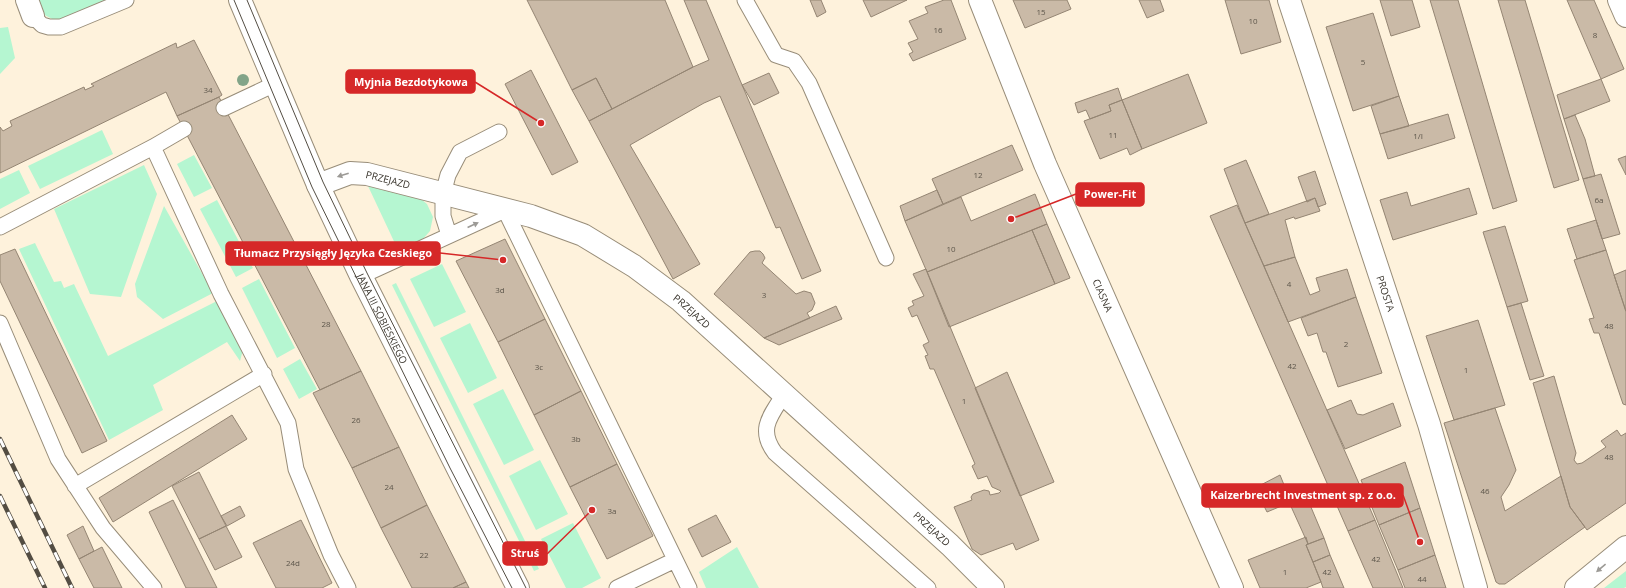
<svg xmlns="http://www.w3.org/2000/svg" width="1626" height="588" font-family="'Open Sans',sans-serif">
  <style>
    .green { fill: #b5f6d1 }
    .building { fill: #cabaa7; stroke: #948573 }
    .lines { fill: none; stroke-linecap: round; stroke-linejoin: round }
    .service-casing { stroke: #988d79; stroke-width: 17 }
    .minor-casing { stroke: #988d79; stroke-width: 24 }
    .tertiary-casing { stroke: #988d79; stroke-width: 24 }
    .secondary-casing { stroke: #988d79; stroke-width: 24 }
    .service { stroke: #fff; stroke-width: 15 }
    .minor { stroke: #fff; stroke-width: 22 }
    .tertiary { stroke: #fff; stroke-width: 22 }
    .secondary { stroke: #fff; stroke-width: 22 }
    .tram { stroke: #534d43; stroke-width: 1 }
    .rail-casing { stroke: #534d43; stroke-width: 4.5 }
    .rail { stroke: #fff; stroke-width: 3; stroke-dasharray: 9; stroke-linecap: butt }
    .tree { fill: #82a488 }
    .oneway { fill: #9c9a96 }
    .labels { text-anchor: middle; stroke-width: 3; stroke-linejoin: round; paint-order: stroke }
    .number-label { font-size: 8px; fill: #5d564b }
    .street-label { font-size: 10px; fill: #39342c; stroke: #fff }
    .leader { fill: none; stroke: #d62828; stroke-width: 1.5 }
    .callout-dot { fill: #d62828; stroke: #fff; stroke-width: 1.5 }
    .callout { fill: #d62828; stroke: #d62828; stroke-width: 1.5 }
    .callout-label { font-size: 11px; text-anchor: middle; font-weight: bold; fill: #fff }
  </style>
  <rect width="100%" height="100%" fill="#fef2dc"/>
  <!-- green -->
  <path class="green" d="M34,0h76l-37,17 -19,3 -15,-8z
    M8,27l7,31 -15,16v-46z
    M102,130l11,24 -73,35 -12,-23z
    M194,155l18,33 -18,9 -17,-33z
    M144,165l13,29 -36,103 -31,-3 -36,-85z
    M19,170l11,23 -30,16v-30z
    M368,186l48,9 11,9 6,13 -3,14 -8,9 -23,12z
    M217,200l36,68 -17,9 -36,-68z
    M164,206l49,87 -50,26 -26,-22 -2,-13z
    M35,243l19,39 7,-1 3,7 10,-4 34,72 109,-55 27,45 -4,15 -13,-19 -74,43 10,25 -54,30 -90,-191z
    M442,264l24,48 -32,15 -24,-48z
    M259,279l36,69 -18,10 -35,-70z
    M396,283l143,286 -5,2 -142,-286z
    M470,323l27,55 -29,15 -28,-55z
    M300,359l17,30 -18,10 -16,-30z
    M503,389l31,61 -30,15 -31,-61z
    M540,460l28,54 -32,16 -27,-54z
    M573,523l28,55 -19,10h-16l-25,-49z
    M737,547l22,41h-53l-7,-16z
    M1626,571v16l-2,1h-20z"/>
  <!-- building -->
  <path class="building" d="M527,0h138l28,67 -81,42 -16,-31 -24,12z
    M684,0h22l115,271 -19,8 -22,-52 -4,1 -56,-132 -16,7 -74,42 70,119 -27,15 -84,-158 104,-54 16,-7z
    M810,0h11l5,12 -9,5z
    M863,0h44l-36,17z
    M944,0h7l15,39 -53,22 -4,-7 4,-2 -5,-9 10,-4 -9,-18 19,-8 -3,-6z
    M1013,0h54l4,9 -46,19z
    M1139,0h21l4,11 -17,7z
    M1225,0h44l12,42 -40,12z
    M1380,0h32l8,27 -29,9z
    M1430,0h28l59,201 -24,8z
    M1498,0h27l54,180 -25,8z
    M1567,0h27l30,69 -23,10z
    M1373,13l26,83 -46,15 -27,-84z
    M194,40l28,55 -3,2 -42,19 -11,-24 -166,81v-46l3,4 9,-5 -2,-5 74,-34 1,3 9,-4 -3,-2 85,-41 1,5z
    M531,70l47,92 -26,13 -47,-91z
    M769,73l10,20 -25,12 -12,-20z
    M1188,74l19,49 -65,26 -20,-49z
    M596,78l16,31 -23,12 -17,-31z
    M1601,79l9,22 -46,18 -7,-24z
    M1118,88l4,12 -13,5 2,6 -21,8 -4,-9 -8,3 -3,-10z
    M1399,96l10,30 -29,8 -9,-28z
    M219,97l142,274 -41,19 -143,-274z
    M1122,100l20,49 -12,6 -3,-7 -27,11 -16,-38 27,-10 -2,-6z
    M1448,114l7,24 -67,21 -8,-25z
    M1575,115l10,24 10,37 -12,3 -19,-60z
    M1012,145l11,25 -80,34 -11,-25z
    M1626,156v19l-8,-16z
    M1246,160l23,54 -24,9 -21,-54z
    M1315,171l11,33 -8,3 -3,-9 -8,4 -9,-25z
    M1601,174l19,60 -18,5 -19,-60z
    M1469,188l8,26 -84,26 -13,-40 27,-8 4,14z
    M937,190l6,14 -38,17 -5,-15z
    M1035,194l12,30 -120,48 -22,-51 56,-24 10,24z
    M1315,198l5,13 -25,8 -1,-2 -9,3 10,37 -31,9 -19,-43z
    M1237,205l138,315 -27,11 -138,-315z
    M1596,220l10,30 -29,9 -10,-30z
    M1047,224l23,54 -15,6 -23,-54z
    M1505,226l23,75 -21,6 -24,-75z
    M1032,230l23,54 -106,43 -22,-55z
    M505,239l40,80 -47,23 -42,-81z
    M15,249l92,192 -25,12 -82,-172v-26z
    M1606,250l20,62v93l-3,-1 -24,-71h-5l-5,-14 5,-1 -20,-58z
    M755,251h5l3,3 2,4 -3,5 34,31 8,-3 7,2 4,10 -3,7 -5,3 3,5 -46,20 -50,-44 36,-42z
    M1295,257l15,38 10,-4 -4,-13 31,-9 9,28 -68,25 -24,-56z
    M926,269l113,271 -23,10 -3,-7 -32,12 -9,-6 -18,-42 18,-7 -1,-3 2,-3 11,-4 5,1 1,4 9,-2 2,-2 -9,-4 -5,-11 -9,3 -6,-13 3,-2 -41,-95h-4l-5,-13 3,-1 -5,-10 6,-3 -12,-27 -5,2 -4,-9 6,-3 -2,-4 12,-5 -11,-22z
    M1626,270v41l-12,-36z
    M1356,297l26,76 -44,14 -12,-35h-3l-6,-19 -9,3 -7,-18z
    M1521,303l23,73 -14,4 -23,-73z
    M836,306l6,13 -63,26 -15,-7z
    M545,319l36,72 -47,24 -36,-73z
    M1478,320l27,85 -51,15 -28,-84z
    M361,371l38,76 -47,21 -39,-75z
    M1007,372l47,110 -34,14 -45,-108z
    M1554,376l22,77 -2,7 3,4 5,-1 24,-16 -5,-6 16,-11 4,6 5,-3v70l-39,27 -17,-23 -37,-124z
    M581,391l36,73 -47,23 -36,-72z
    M1351,400l6,14 6,1 30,-12 8,23 -56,23 -18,-39z
    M1495,408l21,62 -7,15 -8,12 4,14 56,-35 9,31 15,20 -80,57h-6l-3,-2 -52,-159z
    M232,415l15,24 -134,83 -14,-24z
    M399,447l28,58 -46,23 -29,-60z
    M1405,462l15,46 -41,17 -18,-45z
    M617,464l36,72 -46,23 -37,-72z
    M199,472l27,54 -27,13 -27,-53z
    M1280,475l11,27 -24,10 -12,-24z
    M1305,493l19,45 -16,6 -19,-42h2l-1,-2z
    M173,500l44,88h-31l-37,-76z
    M427,505l39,77 -13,6h-41l-31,-60z
    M240,506l5,10 -18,10 -6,-10z
    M1420,508l15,47 -37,15 -19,-45z
    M716,515l15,27 -29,15 -14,-28z
    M301,520l31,63 -10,5h-46l-23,-45z
    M1375,520l28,68h-30l-25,-57z
    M83,526l11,25 -15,8 -12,-24z
    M226,526l16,31 -27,13 -16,-31z
    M1306,537l2,7 -2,1 15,37 -15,6h-46l-12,-28z
    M1324,538l6,17 -17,7 -7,-17z
    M102,547l20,41h-28l-15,-29z
    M1330,555l14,33h-21l-2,-6 -8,-20z
    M1435,555l11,33h-41l-7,-18z
    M466,582l3,6h-16z"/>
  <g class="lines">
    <!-- service casing -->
    <g class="service-casing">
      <path id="service" d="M745,0l31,55 18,6 15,22 77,175
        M33,16l9,9 7,2h12l65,-27
        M224,108l51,-24
        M153,147l68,147 67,129 8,46 35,86 17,33
        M0,227l153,-80 31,-18
        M449,235l-6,-19v-22l5,-19 12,-23 39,-20
        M361,276l144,-66 184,378
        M0,323l58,136 45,69 51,60
        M785,393c-14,22 -28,36 -10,60l153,135
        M75,486l189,-112
        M617,588l58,-28"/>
    </g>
    <!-- minor casing -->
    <g class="minor-casing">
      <g id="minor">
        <path d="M27,0l6,16"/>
        <path id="s1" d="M980,0l65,164 187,424"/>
        <path id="s2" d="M1289,0l140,424 47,164"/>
        <path d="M1619,0l7,16"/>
        <path id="s3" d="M318,185l32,-12 17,1 164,42 52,19 51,31 47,35 269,244 43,43"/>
      </g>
    </g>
    <!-- tertiary casing -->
    <g class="tertiary-casing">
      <g id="tertiary">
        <path id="s4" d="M240,0l78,185 43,91 157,312"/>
      </g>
    </g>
    <!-- secondary casing -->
    <g class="secondary-casing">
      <path id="secondary" d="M1576,588l50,-41"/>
    </g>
    <!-- service -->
    <use href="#service" class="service"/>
    <!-- minor -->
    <use href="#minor" class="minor"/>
    <!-- tertiary -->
    <use href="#tertiary" class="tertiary"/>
    <!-- secondary -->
    <use href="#secondary" class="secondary"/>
    <!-- tram -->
    <path class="tram" d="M234,0l78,187 138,281 62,120
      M247,0l76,182 44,91 159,315"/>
    <!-- rail casing -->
    <g class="rail-casing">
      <path id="rail" d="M0,439l72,149
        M0,496l45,92"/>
    </g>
    <!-- rail -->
    <use href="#rail" class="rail"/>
  </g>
  <!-- trees -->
  <circle class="tree" cx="243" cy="80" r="6"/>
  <!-- one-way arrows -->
  <defs><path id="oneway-solid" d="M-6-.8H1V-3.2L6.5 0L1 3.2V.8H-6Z"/></defs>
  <g class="oneway">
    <use href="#oneway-solid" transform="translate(343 175) rotate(162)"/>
    <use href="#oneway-solid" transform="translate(473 225) rotate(-25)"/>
    <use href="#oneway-solid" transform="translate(1601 568) rotate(140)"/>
  </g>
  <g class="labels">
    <!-- number labels -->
    <g class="number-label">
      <text x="1041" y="15">15</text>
      <text x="1253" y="24">10</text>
      <text x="938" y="33">16</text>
      <text x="1595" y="38">8</text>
      <text x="1363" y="65">5</text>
      <text x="208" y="93">34</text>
      <text x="1113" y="138">11</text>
      <text x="1418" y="139">1/I</text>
      <text x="978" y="178">12</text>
      <text x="1599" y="203">6a</text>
      <text x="951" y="252">10</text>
      <text x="1289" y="287">4</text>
      <text x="500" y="293">3d</text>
      <text x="764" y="298">3</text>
      <text x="326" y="327">28</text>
      <text x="1609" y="329">48</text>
      <text x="1346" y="347">2</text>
      <text x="1292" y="369">42</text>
      <text x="539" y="370">3c</text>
      <text x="1466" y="373">1</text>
      <text x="964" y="404">1</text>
      <text x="356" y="423">26</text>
      <text x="576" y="442">3b</text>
      <text x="1609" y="460">48</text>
      <text x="389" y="490">24</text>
      <text x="1485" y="494">46</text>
      <text x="612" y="514">3a</text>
      <text x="424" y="558">22</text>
      <text x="1376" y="562">42</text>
      <text x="293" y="566">24d</text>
      <text x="1285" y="575">1</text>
      <text x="1327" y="575">42</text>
      <text x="1422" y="582">44</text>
    </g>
    <!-- street labels -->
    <g class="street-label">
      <text dy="4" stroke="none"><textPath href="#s3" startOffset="73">PRZEJAZD</textPath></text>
      <text dy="4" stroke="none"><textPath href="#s2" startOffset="309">PROSTA</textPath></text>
      <text dy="4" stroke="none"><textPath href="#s1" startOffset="320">CIASNA</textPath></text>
      <text dy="4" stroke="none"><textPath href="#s3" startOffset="409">PRZEJAZD</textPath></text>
      <text dy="4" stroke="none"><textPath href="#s4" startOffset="349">JANA III SOBIESKIEGO</textPath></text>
      <text dy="4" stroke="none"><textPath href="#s3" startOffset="733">PRZEJAZD</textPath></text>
    </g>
  </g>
  <!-- callouts -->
  <path class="leader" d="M541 123L475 82M1011 219L1076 194M503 260L440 253M1420 542L1403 495M592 510L547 554"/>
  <g class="callout-dot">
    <circle cx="541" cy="123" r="4"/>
    <circle cx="1011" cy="219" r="4"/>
    <circle cx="503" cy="260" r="4"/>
    <circle cx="1420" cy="542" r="4"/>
    <circle cx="592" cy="510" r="4"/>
  </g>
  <g class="callout">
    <rect x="346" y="70" width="129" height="23" rx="4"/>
    <rect x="1076" y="183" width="68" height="23" rx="4"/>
    <rect x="226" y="242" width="214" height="23" rx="4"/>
    <rect x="1202" y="484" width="201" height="23" rx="4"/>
    <rect x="503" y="542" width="44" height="23" rx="4"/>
  </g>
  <g class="callout-label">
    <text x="411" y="86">Myjnia Bezdotykowa</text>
    <text x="1110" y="198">Power-Fit</text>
    <text x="333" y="257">Tłumacz Przysięgły Języka Czeskiego</text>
    <text x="1303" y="499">Kaizerbrecht Investment sp. z o.o.</text>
    <text x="525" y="557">Struś</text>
  </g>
</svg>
